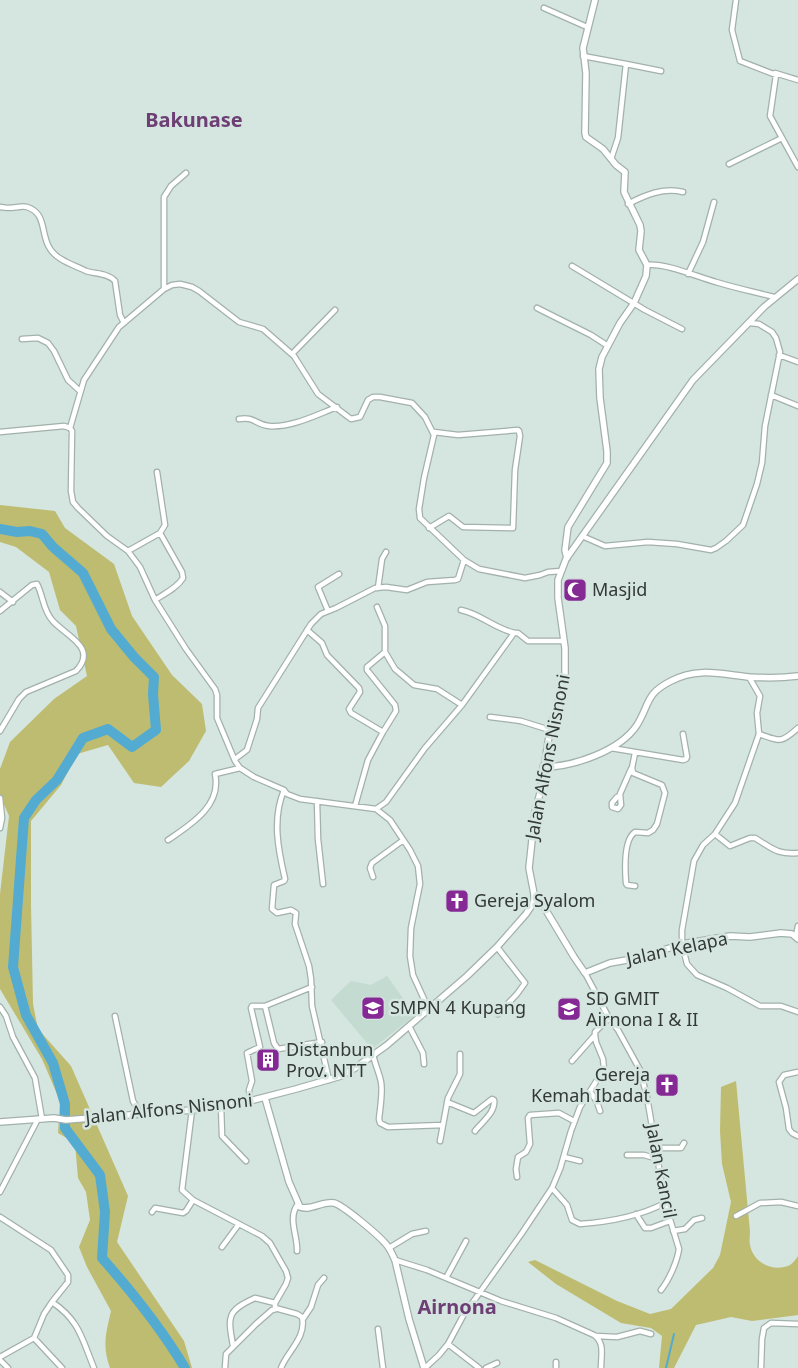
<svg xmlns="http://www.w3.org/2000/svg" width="798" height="1368" font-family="'Noto Sans',sans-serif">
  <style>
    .built { fill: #c3dbd1 }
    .green { fill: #bebc70 }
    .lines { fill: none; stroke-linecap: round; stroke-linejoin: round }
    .stream { stroke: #53abd2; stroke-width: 2 }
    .river { stroke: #53abd2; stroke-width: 10 }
    .street-casing { stroke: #a2b1aa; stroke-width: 7 }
    .secondary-casing { stroke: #a2b1aa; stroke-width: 8 }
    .street { stroke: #fff; stroke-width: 4.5 }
    .secondary { stroke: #fff; stroke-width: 5.5 }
    .labels { text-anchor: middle; stroke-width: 5; stroke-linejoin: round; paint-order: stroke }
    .poi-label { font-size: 18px; fill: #333937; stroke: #d5e5df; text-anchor: start }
    .street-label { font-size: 18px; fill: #333937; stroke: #d5e5df }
    .quarter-label { font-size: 20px; font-weight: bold; fill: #6d3f75; stroke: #d5e5df }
  </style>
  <rect width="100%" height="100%" fill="#d5e5df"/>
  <!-- built -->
  <path class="built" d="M387,976l28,39 -43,34 -41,-49 20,-19 20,4z"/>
  <!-- green -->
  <path class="green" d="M0,505l55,6 10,17 49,36 18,52 40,59 30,29 4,27 -17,30 -28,26 -27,-4 -26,-38 -31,9 -16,31 -30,36v84l2,99 5,25 33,37 57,130 -11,46 67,99 8,27h-82c-8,-22 -4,-35 1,-57l-24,-44 -8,-20 11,-27 -4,-28 -8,-14 -3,-35 -17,-10 2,-32 -18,-42 -42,-70v-95l9,-78 -9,-21v-26l10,-27 44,-43 33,-23 -11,-50 -16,-16 -11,-38 -33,-25 -16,-5z
    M736,1081l14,151c0,4 -1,9 0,13 3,18 24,28 40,20 3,-2 6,-6 8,-9v59l-46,6 -21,-4 -35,8 -22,43h-15l3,-32 -11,-8 -30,-5 -65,-39 -28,-22 7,-2 82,41 33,13 21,-5 42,-41 7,-13 11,-53 -9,-38 -2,-33 1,-44z"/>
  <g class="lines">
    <!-- stream -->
    <path class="stream" d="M666,1368l8,-34"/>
    <!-- river -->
    <path class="river" d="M0,529l17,3 13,-1 12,3 11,13 30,26 28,56 23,28 20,20 -1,17 3,36 -24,17 -24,-18 -25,9 -26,42 -21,20 -12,18 -11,149 13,48 27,48 12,41v24l35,47 5,37 -3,46c31,35 59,70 83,110"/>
    <!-- street casing -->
    <g class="street-casing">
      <path id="street" d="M736,0l-4,30 8,31 36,14 -6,41 28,51
        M544,8l43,19
        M583,56l43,8 -8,74 -7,21
        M626,64l35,7
        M775,73l23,7
        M729,164l53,-26
        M628,204c17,-9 36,-17 55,-12
        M0,207c11,3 20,-2 27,0 25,8 8,37 34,52 8,5 17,8 25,12 9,3 22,2 29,10l5,34 4,8
        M647,265c20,-2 50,12 69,17 19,6 39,10 58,15
        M572,266l73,44 37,19
        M688,274l15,-32 11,-40
        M164,289v-92l7,-11 15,-13
        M537,308l54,27 17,11
        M22,339l16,-1 10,5 6,8 14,29 12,11
        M292,354l43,-44
        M779,355l19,7
        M771,395l27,11
        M239,419c15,-3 17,6 30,7 22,2 47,-11 68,-19
        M70,428l14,-48 35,-53 45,-38 8,-4 8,-1 12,3 7,4 40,31 24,7 31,27 24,38 33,25 9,-2 8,-17 5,-3h7l32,6 13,14 9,18 -10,43 -5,31 1,9 44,42 15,9 46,9 15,-3 8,-3 13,-1
        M0,432l64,-6 6,2 2,3 -1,60 2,11 5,6 29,28 21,15 12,16 15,33 31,49 29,40 2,6v23l18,43 5,7 14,9 30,13 3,4 13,5 76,10 14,11 20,30 8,16 2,18 -9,44 -1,28 3,19 15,33
        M429,528l20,-12 14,11 50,1 2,-58 5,-34 -1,-5 -1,-1 -60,5 -24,-3
        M582,536l23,10 43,-4 29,2 34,6 5,-2 10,-7 17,-16 14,-41 5,-21 3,-37 15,-74 -4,-14 -4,-6 -13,-8 -9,-1
        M128,551l32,-18 5,-8 -8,-53
        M378,588l4,-29 4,-7
        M0,592l13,10
        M155,600c9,-6 22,-12 28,-22l-1,-6 -22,-39
        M377,607l8,19v26l10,17 19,16 23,4 25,16
        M461,610c20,4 34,19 54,23
        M0,611l32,-26 5,-1c6,11 6,26 15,36 12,15 47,27 24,51l-50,21 -7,7 -19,32
        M328,611l-10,-24 21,-13
        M307,630l15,13 5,12 32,33 1,4 -11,17 2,4 32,19
        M749,677l11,19 -3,17 2,21 -24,69 -20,31 -12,11 -9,16 -12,69v14l5,20 10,11 30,13 33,18h21l17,6
        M490,717l31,4 29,9
        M759,734c21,7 21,10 39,-6
        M611,748l72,12 3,-1 1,-2 -4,-23
        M235,759l12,-9 10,-31 1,-11 53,-84 10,-10 15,-6 39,-20 11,-1 21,3 20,-8 28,-2 3,-1 6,-19
        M284,790c-12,29 -6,59 1,89l-1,2 -10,4 -2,24 5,4 14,-3 5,3 -1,11 14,42 2,13 1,27 17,74
        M620,796l-3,1 -5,6v4l6,2 3,-4 -1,-11 11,-25
        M0,798l2,20 -2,10
        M317,801l1,38 5,45
        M355,806l13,-46 15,-28 13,-21 -1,-6 -28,-35v-3l18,-15
        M376,809l10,-7 39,-54 37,-43 52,-72h4l10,8h35
        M715,834l15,12 20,-8h5c17,10 22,17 43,15
        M168,840c22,-15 54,-34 47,-66l25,-6
        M373,877l-3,-9 2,-5 30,-22
        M635,886l-8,-1 -1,-2c-1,-13 -3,-43 9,-51l13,1 5,-3 4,-6 8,-31 -3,-8 -29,-12 -1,-5 3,-15
        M796,936l2,-10
        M497,947l28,36 -8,11 -19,20
        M585,973l24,45 9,12 22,40 7,27 18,106 14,46c-2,13 -10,31 -18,41
        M265,1006l9,37 4,6 44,-7
        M0,1007l6,9 7,21 22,41 7,41
        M115,1016l18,85 7,12
        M409,1026l14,27 1,11
        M373,1054c2,11 6,18 8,28 2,11 -1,26 -2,37l1,4 8,4 55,-2
        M572,1061l23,-26
        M798,1072l-14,3 -5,7 7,26 3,21 3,4 6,3
        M590,1091l7,11 3,9
        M250,1101l-1,-11 3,-9 -5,-28 13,-6 -9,-39 1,-2h13l47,-19
        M447,1102l27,11 18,-14 2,1c2,12 -12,22 -19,31
        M221,1105l1,31 24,25
        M192,1110l-10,80 11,10 69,36 8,7 16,28 2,7 -2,6 -11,19v5l22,6 5,3c5,20 -15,35 -21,51
        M440,1141l8,-43 12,-24v-20
        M656,1148h25l3,-5
        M627,1155h17l14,4
        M564,1157l16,4
        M517,1177l-1,-8 2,-12 8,-5 4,-8 -2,-26 2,-3 29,-2 15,8
        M552,1188l15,17 5,15 8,4c28,-2 60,-8 85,-21
        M0,1192l38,-73
        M152,1212l3,-4 28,5 3,-2 7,-11
        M636,1214l9,14h6l19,-7
        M736,1216l24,-13 21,-1 17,4
        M0,1217l51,33 17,25v7l-16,20
        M673,1231l12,-2 9,-9 8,-2
        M222,1247l17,-23
        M389,1248l23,-14 14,-3
        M297,1251c1,-15 -10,-33 1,-47
        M395,1260l32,10 74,31 55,17 38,17c11,8 7,20 7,33
        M446,1278l20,-37
        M303,1319l8,-12 7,-22 6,-7
        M378,1329l5,39
        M596,1336l21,1 23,-6 11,3
        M34,1338l28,30
        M448,1344l31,24
        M233,1346c-5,-29 -7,-35 22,-48l20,5
        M0,1357l34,-19 10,-24 8,-12c28,19 30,37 42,66
        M0,1360l8,8
        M556,1362v6
        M225,1368l1,-14 30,-30 16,-14 4,-1
        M425,1368l14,-13 9,-11 15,-28 59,-83 30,-45 8,-19 11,-38 9,-24 24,-38 -1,-10 -7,-17 -1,-7v-3l14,-14
        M486,1368l11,-5
        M761,1368l1,-29 2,-11 7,-5 27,1"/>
    </g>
    <!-- secondary casing -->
    <g class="secondary-casing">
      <path id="secondary" d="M567,558l-2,-8 3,-23 39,-64v-12l-7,-53 -1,-29 3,-12 18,-34 14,-20 12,-27 1,-11 -8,-15 2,-19 -1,-6 -16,-33 1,-20 -9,-7 -13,-16 -17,-12 -1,-4 1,-60 -3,-25 12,-48
        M543,767c30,0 77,-16 94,-42 13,-21 8,-31 34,-44 26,-14 50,-7 78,-4 16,1 33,1 49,-1
        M533,903h5l6,4 30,50 11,16 25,-10 28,-5 44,-14 48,-8 20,1 31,-4 11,1 6,5
        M265,1098l24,84 11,25c11,4 22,-6 34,-4 9,2 44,32 51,40 5,5 7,11 10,17l14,59 15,49
        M0,1122l54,-4 12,2 126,-10 46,-6 58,-15 45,-13 14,-8 32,-23 80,-69 30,-29 29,-33 8,-12v-8l-5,-26 6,-56 5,-19 10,-63 15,-53v-29l-7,-50v-18l8,-21 127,-179 71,-73 34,-28"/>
    </g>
    <!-- street -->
    <use href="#street" class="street"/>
    <!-- secondary -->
    <use href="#secondary" class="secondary"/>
  </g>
  <!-- icons -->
  <defs>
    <g id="mosque-square" transform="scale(1.25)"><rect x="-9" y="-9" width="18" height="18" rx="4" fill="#852994" stroke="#d5e5df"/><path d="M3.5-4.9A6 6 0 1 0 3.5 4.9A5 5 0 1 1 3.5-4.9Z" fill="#fff"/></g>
    <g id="church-square" transform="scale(1.25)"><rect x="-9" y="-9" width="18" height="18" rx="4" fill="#852994" stroke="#d5e5df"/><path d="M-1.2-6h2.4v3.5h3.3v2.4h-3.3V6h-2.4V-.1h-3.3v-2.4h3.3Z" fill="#fff"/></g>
    <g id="school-square" transform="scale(1.25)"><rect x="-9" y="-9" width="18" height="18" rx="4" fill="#852994" stroke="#d5e5df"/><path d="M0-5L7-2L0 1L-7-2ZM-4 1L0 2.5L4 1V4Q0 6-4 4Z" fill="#fff"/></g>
    <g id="building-square" transform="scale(1.25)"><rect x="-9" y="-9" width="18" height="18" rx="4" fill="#852994" stroke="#d5e5df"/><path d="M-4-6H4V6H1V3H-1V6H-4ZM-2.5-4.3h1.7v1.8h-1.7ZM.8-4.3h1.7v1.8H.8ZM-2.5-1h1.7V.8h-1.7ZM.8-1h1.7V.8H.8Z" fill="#fff"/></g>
  </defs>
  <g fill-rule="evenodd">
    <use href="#mosque-square" x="575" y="590"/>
    <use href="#church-square" x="457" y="901"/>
    <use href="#school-square" x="373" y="1008"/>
    <use href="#school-square" x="569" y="1009"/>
    <use href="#building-square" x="268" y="1060"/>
    <use href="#church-square" x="667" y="1085"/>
  </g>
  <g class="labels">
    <!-- poi labels -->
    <g class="poi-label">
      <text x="592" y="596">Masjid</text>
      <text x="474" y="907">Gereja Syalom</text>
      <text x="586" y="1005">SD GMIT<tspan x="586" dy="21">Airnona I &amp; II</tspan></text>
      <text x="390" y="1014">SMPN 4 Kupang</text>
      <text x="286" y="1056">Distanbun<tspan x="286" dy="21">Prov. NTT</tspan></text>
      <text x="650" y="1081" text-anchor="end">Gereja<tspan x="650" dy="21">Kemah Ibadat</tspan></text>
    </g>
    <!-- street labels -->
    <g class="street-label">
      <text transform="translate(548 757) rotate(-79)" y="6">Jalan Alfons Nisnoni</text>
      <text transform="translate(677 949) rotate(-12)" y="6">Jalan Kelapa</text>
      <text transform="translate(169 1109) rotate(-6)" y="6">Jalan Alfons Nisnoni</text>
      <text transform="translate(661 1171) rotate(79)" y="6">Jalan Kancil</text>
    </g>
    <!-- quarter labels -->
    <g class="quarter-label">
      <text x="194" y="127">Bakunase</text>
      <text x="457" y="1314">Airnona</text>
    </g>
  </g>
</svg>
